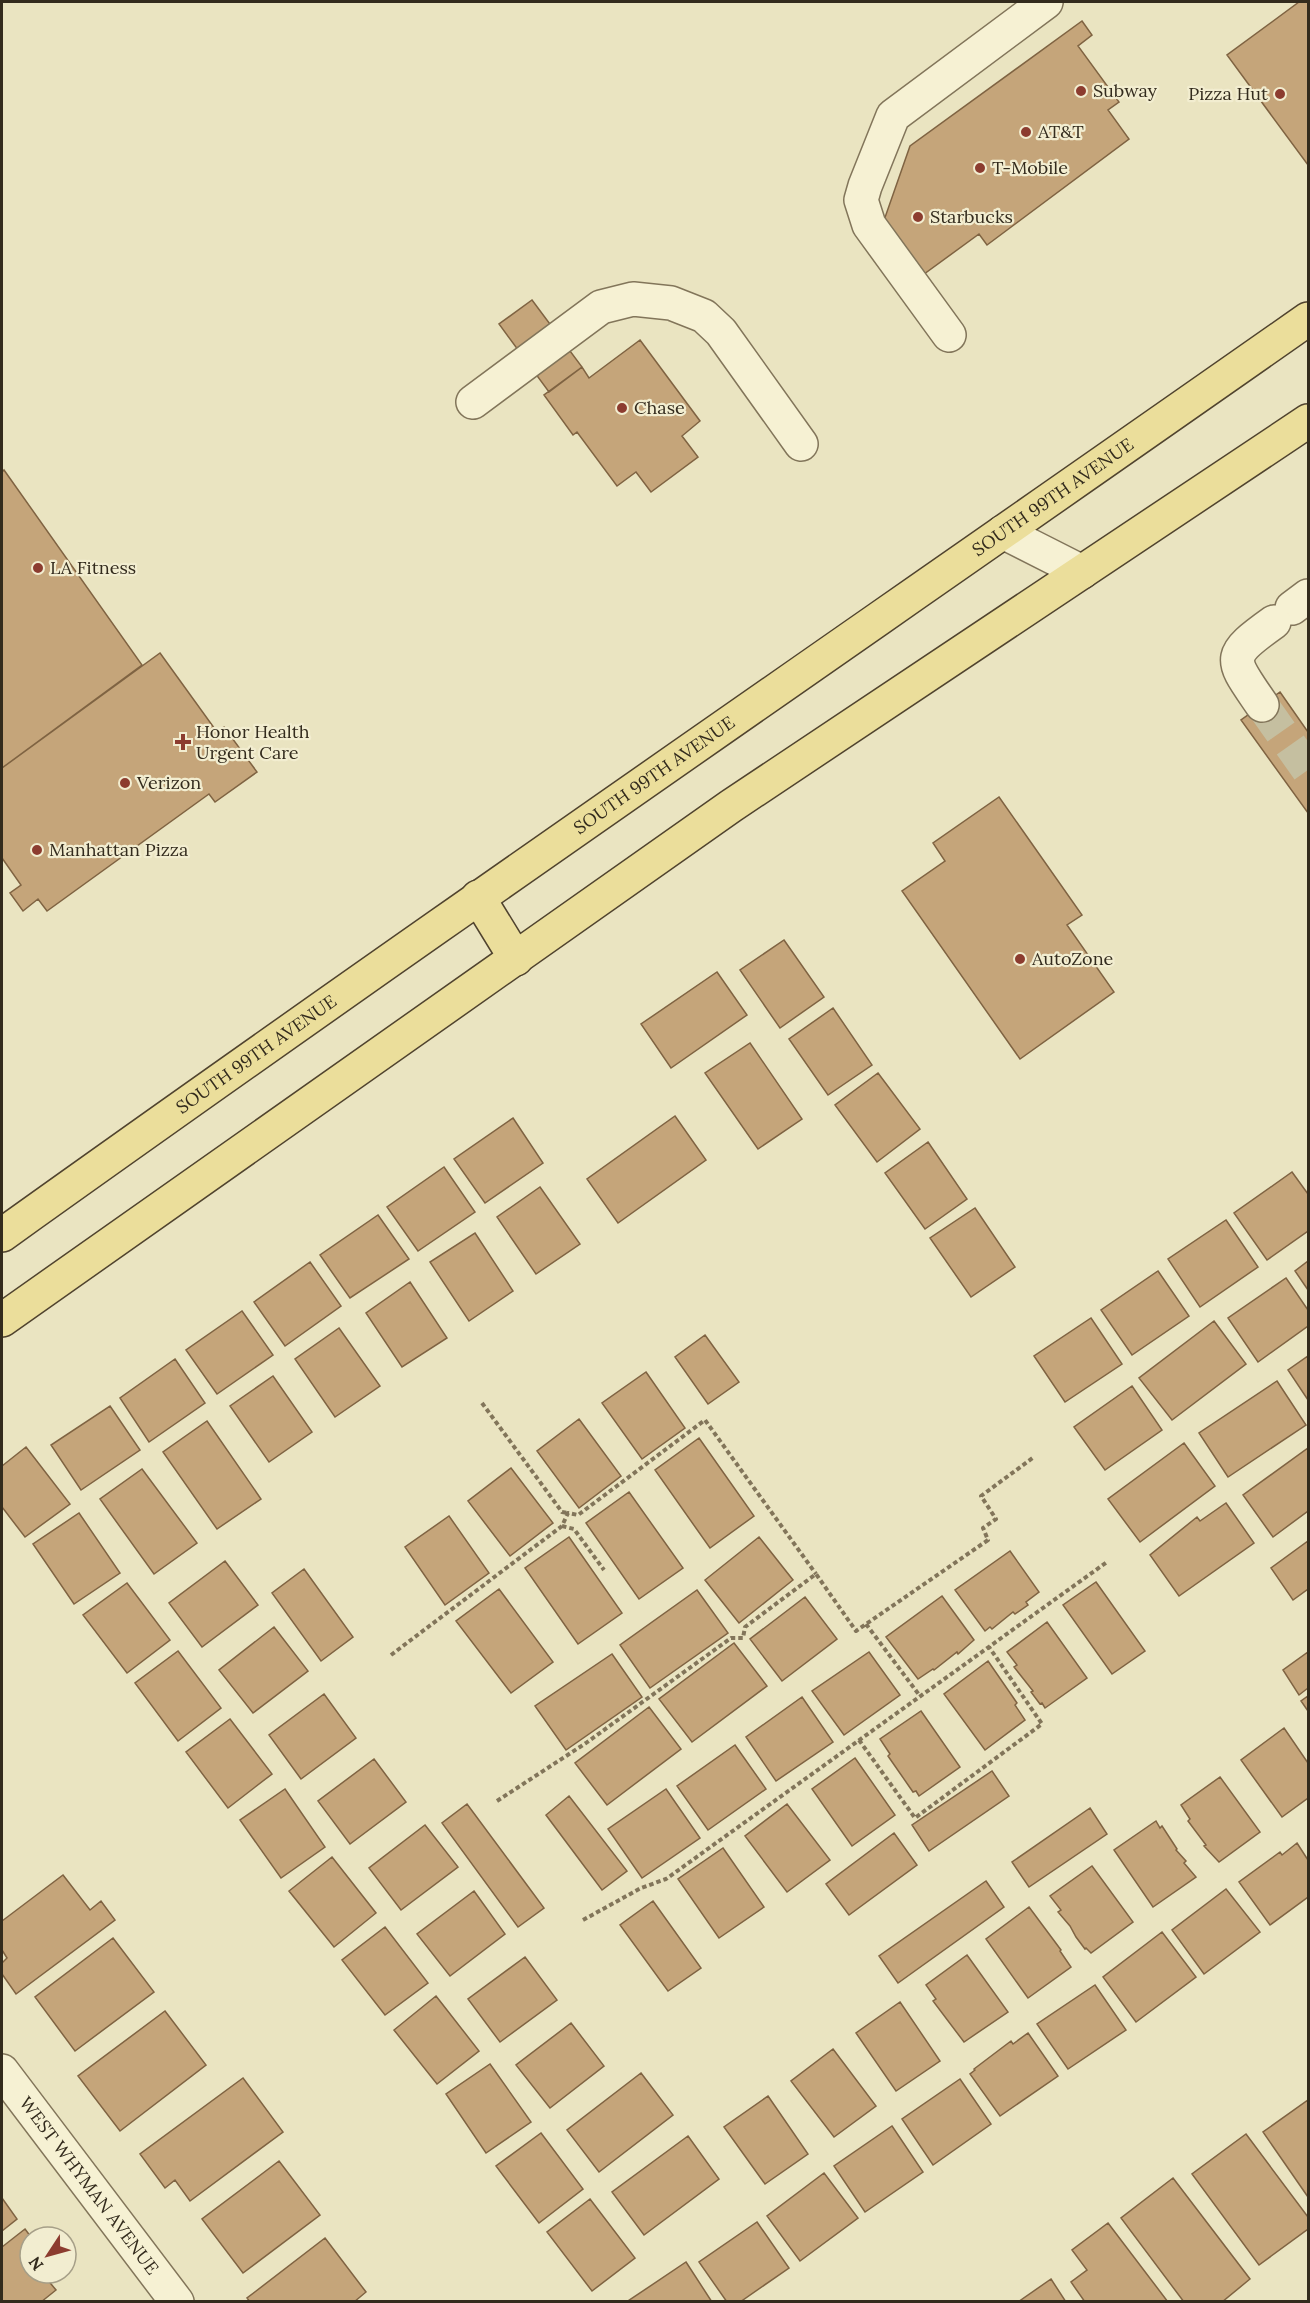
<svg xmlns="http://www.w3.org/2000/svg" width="1310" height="2303" font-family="Lora,serif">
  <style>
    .building { fill: #c5a57a; stroke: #7f6342; stroke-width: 1.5 }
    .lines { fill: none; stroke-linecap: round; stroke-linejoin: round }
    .minor-tunnel { stroke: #c5bfa0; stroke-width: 33; stroke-dasharray: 33 16; stroke-linecap: butt }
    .minor-casing { stroke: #82755a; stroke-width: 36 }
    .major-casing { stroke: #50432e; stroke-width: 36 }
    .path { stroke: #82755a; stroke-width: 4; stroke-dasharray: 4.5 3; stroke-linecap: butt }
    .minor { stroke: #f6f1d3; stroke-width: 33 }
    .major { stroke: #ebde9b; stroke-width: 33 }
    .poi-dot { fill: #8c3c2f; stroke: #f2edd0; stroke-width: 2 }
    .labels { text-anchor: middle; stroke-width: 4.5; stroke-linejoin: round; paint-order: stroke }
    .poi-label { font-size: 18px; fill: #332b1d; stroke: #f2edd0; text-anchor: start }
    .street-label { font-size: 18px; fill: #332b1d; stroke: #f2edd0 }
  </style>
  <rect width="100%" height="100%" fill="#eae4c1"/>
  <!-- building -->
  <path class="building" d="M1299,2h9v163l-81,-110z
    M1082,21l10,14 -14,11 41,56 -11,8 21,29 -142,106 -8,-11 -59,43 -38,-51 28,-80z
    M532,300l50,67 -33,25 -50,-68z
    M640,340l60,81 -18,15 16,21 -47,35 -15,-20 -19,14 -40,-54 -4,3 -29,-40 38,-28 7,11z
    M4,470l138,195 -140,103v-296z
    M160,653l57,79 7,-5 33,45 -42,30 -6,-8 -162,117 -9,-12 -15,12 -13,-18 11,-8 -19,-27v-90z
    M1280,692l28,40v81l-67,-93z
    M999,797l83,118 -15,10 47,67 -94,67 -118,-168 43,-30 -12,-18z
    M784,940l40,57 -44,31 -40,-58z
    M717,972l30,43 -76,53 -30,-44z
    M833,1008l39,57 -44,30 -39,-56z
    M750,1043l52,76 -44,30 -53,-76z
    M878,1073l42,56 -43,33 -42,-57z
    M675,1116l31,44 -88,63 -31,-44z
    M513,1118l30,45 -58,40 -31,-44z
    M928,1142l39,57 -42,30 -40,-56z
    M444,1167l31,45 -57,39 -31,-44z
    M1292,1172l16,22v37l-41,29 -33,-47z
    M540,1187l40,57 -44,30 -39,-57z
    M975,1208l40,59 -44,30 -41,-59z
    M378,1215l31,44 -59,39 -30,-43z
    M1226,1220l32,47 -58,40 -32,-48z
    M475,1233l38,58 -44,30 -39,-59z
    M1308,1261v29l-13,-19z
    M310,1262l31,44 -56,40 -31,-44z
    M1158,1271l31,45 -57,39 -31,-45z
    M1286,1278l22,32v16l-50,36 -30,-44z
    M410,1282l37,56 -45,29 -36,-54z
    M242,1311l31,44 -56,39 -31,-44z
    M1091,1318l31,46 -57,38 -31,-46z
    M1214,1321l32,43 -74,56 -33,-42z
    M339,1328l41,58 -45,31 -40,-58z
    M705,1335l34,47 -31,22 -33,-47z
    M1308,1356v44l-20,-30z
    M175,1359l30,44 -56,39 -29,-44z
    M646,1372l39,56 -43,31 -40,-56z
    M273,1376l39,56 -43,30 -39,-56z
    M1277,1381l29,44 -78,52 -29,-44z
    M1132,1386l30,44 -57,40 -31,-43z
    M110,1406l30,44 -59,40 -30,-45z
    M579,1419l42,57 -42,32 -42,-57z
    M207,1421l54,78 -44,30 -54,-77z
    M699,1438l55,78 -44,32 -55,-78z
    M1184,1443l31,43 -75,56 -32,-43z
    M26,1447l44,57 -45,33 -23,-30v-41z
    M1308,1448v63l-35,26 -30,-42z
    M511,1468l42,55 -43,33 -42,-55z
    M142,1469l55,74 -43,31 -54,-75z
    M629,1492l54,76 -44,31 -53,-76z
    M1226,1503l28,40 -75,53 -29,-41 47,-38 3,4z
    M79,1513l41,60 -46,31 -41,-60z
    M449,1516l40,57 -44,32 -40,-58z
    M569,1537l53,76 -44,31 -53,-76z
    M759,1537l34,43 -54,43 -34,-43z
    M1308,1541v48l-15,11 -22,-32z
    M1010,1551l29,41 -13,10 2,3 -13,9 -2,-2 -21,17 -2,-2 -5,4 -30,-41z
    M225,1561l33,44 -56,42 -33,-44z
    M304,1569l49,68 -32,24 -49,-68z
    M1096,1582l49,69 -33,23 -49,-69z
    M127,1583l43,57 -43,33 -44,-58z
    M499,1589l54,73 -42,31 -55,-72z
    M697,1590l31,43 -78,55 -30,-43z
    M942,1596l32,44 -16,14 -1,-2 -23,18 -1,-1 -15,10 -32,-42z
    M805,1597l32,42 -55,42 -32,-42z
    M1047,1622l40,56 -42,30 -3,-5 -2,1 -9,-12 2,-1 -19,-24 3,-2 -10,-13z
    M274,1627l34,44 -55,42 -34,-43z
    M734,1643l33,43 -75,56 -33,-43z
    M178,1651l43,57 -43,33 -43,-58z
    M869,1652l31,43 -56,40 -32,-44z
    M1308,1652v36l-9,7 -16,-25z
    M612,1654l30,43 -76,53 -31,-44z
    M988,1661l29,42 -2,2 10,15 -40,30 -41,-56z
    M324,1694l32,44 -55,41 -32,-44z
    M1308,1696v15l-7,-10z
    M802,1697l31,45 -57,39 -30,-44z
    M649,1707l32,42 -74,56 -32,-42z
    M921,1711l39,56 -41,29 -3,-5 -3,1 -25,-36 2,-2 -10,-15z
    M230,1719l42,55 -44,34 -42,-56z
    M1284,1728l24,35v35l-26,19 -41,-57z
    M735,1745l31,44 -58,41 -31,-44z
    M855,1758l40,57 -43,31 -40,-57z
    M374,1759l32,43 -56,42 -32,-43z
    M992,1771l17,25 -80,55 -17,-26z
    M1220,1777l40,55 -41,30 -15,-16 2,-1 -18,-24 2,-2 -9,-14z
    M285,1789l40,58 -44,31 -41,-58z
    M666,1789l34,49 -58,40 -34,-49z
    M569,1796l58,75 -25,19 -56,-75z
    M467,1804l77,104 -26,19 -76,-104z
    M787,1804l43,56 -43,32 -42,-56z
    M1090,1808l17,26 -78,53 -17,-25z
    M1156,1821l4,7 2,-2 15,23 -1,1 10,11 -2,2 12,14 -43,30 -39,-57z
    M425,1825l33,42 -57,43 -32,-42z
    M894,1833l23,32 -68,50 -23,-31z
    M1297,1843l11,17v37l-38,28 -31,-43 41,-30 2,3z
    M723,1848l41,59 -45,31 -41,-59z
    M332,1857l44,56 -42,34 -45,-56z
    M1092,1866l41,56 -42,31 -5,-5 -1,1 -9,-12 -6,-11 -12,-14 3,-2 -11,-14z
    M63,1875l27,35 11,-9 14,19 -99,74 -14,-20v-11l5,-5 -5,-8v-29z
    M986,1881l18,26 -106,76 -19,-27z
    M1226,1889l34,43 -56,42 -32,-44z
    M474,1891l31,43 -55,42 -33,-42z
    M653,1901l48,67 -33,23 -48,-66z
    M1029,1907l32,43 -1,1 11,16 -43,31 -42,-59z
    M385,1927l43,56 -43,32 -43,-55z
    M1162,1932l34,45 -60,45 -33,-45z
    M113,1938l41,54 -79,59 -40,-54z
    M967,1955l41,57 -44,30 -31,-41 3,-2 -10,-14z
    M525,1957l32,43 -57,42 -32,-43z
    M1095,1985l31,45 -58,39 -31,-45z
    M436,1996l43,55 -42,33 -43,-54z
    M900,2002l40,59 -44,30 -40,-58z
    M165,2011l41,54 -86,66 -42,-55z
    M571,2023l33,43 -54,42 -34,-43z
    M1028,2033l30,43 -58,40 -30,-42 5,-4 -1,-1 37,-28 2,3z
    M833,2049l43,57 -42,31 -43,-56z
    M490,2064l41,58 -45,31 -40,-59z
    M641,2073l32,42 -74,57 -32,-42z
    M243,2078l40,54 -93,69 -15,-21 -10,8 -25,-34z
    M960,2079l31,45 -58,41 -31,-46z
    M768,2096l40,58 -43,30 -41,-57z
    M1308,2100v97l-45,-65z
    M892,2126l31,46 -58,40 -31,-46z
    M541,2133l42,56 -44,34 -43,-57z
    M1246,2134l62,83v12l-49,36 -67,-91z
    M688,2136l31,43 -75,56 -32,-43z
    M279,2161l41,54 -77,58 -41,-54z
    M824,2173l34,45 -58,43 -33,-45z
    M1173,2178l77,101 -28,23h-38l-63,-84z
    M2,2198l15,21 -15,12z
    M590,2199l45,59 -43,33 -45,-59z
    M757,2222l32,46 -49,34h-13l-28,-40z
    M1108,2223l60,79h-83l-14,-20 16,-12 -15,-20z
    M25,2229l6,8 -1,36h12l14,17 -15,12h-39v-55z
    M325,2238l41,54 -12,10h-104l-3,-4z
    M686,2262l26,40h-84v-1z
    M1051,2279l15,23h-48z"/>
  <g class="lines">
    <!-- minor-tunnel -->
    <path class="minor-tunnel" d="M1262,705l46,65"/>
    <!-- minor casing -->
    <g class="minor-casing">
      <g id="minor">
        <path d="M949,335l-80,-110 -8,-25 4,-14 28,-70 153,-114"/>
        <path d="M473,402l128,-95 32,-8 38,4 33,13 17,16 80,112"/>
        <path d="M1003,532l79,40"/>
        <path d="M1292,608l16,-12"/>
        <path d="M1262,705c-32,-47 -37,-48 12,-83"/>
        <path id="s1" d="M2,2071l175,231"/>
      </g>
    </g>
    <!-- major casing -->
    <g class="major-casing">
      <g id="major">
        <path d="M478,897l38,62"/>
        <path id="s2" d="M2,1235c432,-309 871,-611 1306,-916"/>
        <path d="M2,1320l729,-514 577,-385"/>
      </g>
    </g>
    <!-- path -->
    <path class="path" d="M482,1403l80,109 6,1
      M562,1526l12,3 30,41
      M866,1624l54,72
      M391,1655l171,-129 6,-13 10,2 127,-95 111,154
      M859,1740l56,78 127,-94 -53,-77
      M497,1801l89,-58 145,-105h12l2,-11 71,-53 40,57 132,-91 -5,-12 13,-9 -15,-23 53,-39
      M583,1920l58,-32 25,-9 441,-317"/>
    <!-- minor -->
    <use href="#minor" class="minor"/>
    <!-- major -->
    <use href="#major" class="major"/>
  </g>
  <!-- markers -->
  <g class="poi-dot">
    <circle cx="1081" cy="91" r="6"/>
    <circle cx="1280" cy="94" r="6"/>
    <circle cx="1026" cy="132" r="6"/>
    <circle cx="980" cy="168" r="6"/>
    <circle cx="918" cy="217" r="6"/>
    <circle cx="622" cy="408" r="6"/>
    <circle cx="38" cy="568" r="6"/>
    <path d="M180 733h6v6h6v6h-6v6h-6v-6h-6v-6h6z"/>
    <circle cx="125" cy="783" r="6"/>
    <circle cx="37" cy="850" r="6"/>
    <circle cx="1020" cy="959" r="6"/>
  </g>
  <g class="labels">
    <!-- poi labels -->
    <g class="poi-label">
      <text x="1093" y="97">Subway</text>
      <text x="1268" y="100" text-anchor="end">Pizza Hut</text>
      <text x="1038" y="138">AT&amp;T</text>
      <text x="992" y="174">T-Mobile</text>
      <text x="930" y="223">Starbucks</text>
      <text x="634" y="414">Chase</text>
      <text x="50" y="574">LA Fitness</text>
      <text x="196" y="738">Honor Health<tspan x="196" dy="21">Urgent Care</tspan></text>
      <text x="137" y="789">Verizon</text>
      <text x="49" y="856">Manhattan Pizza</text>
      <text x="1032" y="965">AutoZone</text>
    </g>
    <!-- street labels -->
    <g class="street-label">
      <text dy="6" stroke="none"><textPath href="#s2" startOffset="1284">SOUTH 99TH AVENUE</textPath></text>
      <text dy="6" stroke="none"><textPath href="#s2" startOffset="798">SOUTH 99TH AVENUE</textPath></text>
      <text dy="6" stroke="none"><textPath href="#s2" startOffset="312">SOUTH 99TH AVENUE</textPath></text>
      <text dy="6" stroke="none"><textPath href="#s1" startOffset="144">WEST WHYMAN AVENUE</textPath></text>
    </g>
  </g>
  <!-- border -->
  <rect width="1310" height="2303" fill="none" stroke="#332b1d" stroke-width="6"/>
  <!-- north arrow -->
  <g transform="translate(48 2255) rotate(234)"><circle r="28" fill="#f2edd0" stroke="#a69f88" stroke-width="1.5"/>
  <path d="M0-4.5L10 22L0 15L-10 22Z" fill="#8c3c2f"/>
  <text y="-9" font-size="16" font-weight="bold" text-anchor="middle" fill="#332b1d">N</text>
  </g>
</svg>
